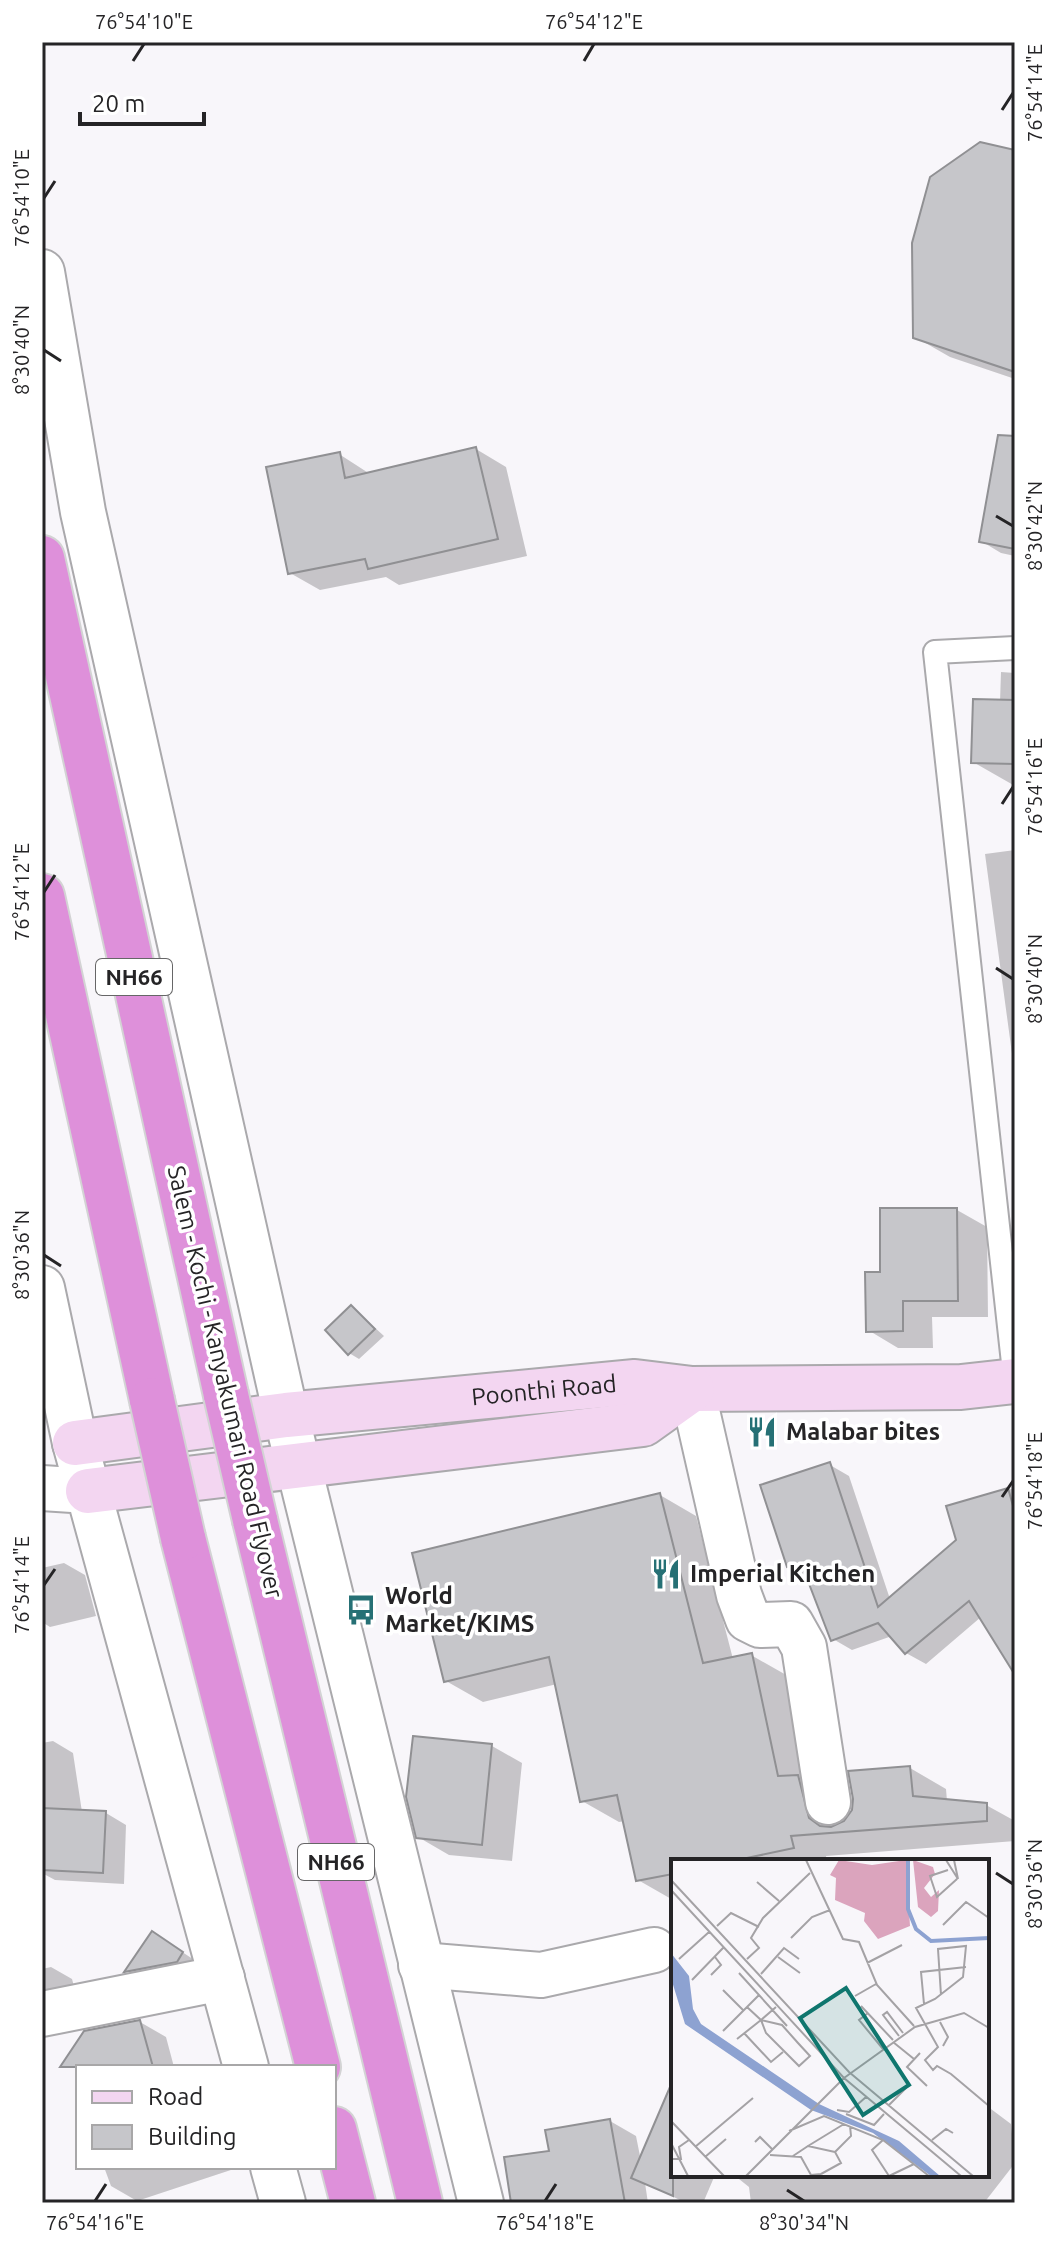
<svg xmlns="http://www.w3.org/2000/svg" width="1057" height="2245" font-family="Ubuntu,sans-serif">
  <style>
    .shadow { fill: #0003 }
    .building { fill: #c6c6ca; stroke: #909093; stroke-width: 2 }
    .lines { fill: none; stroke-linecap: round; stroke-linejoin: round }
    .service-casing { stroke: #aaa9ac; stroke-width: 26 }
    .minor-casing { stroke: #aaa9ac; stroke-width: 48 }
    .tertiary-casing { stroke: #aaa9ac; stroke-width: 48 }
    .secondary-casing { stroke: #aaa9ac; stroke-width: 48 }
    .trunk-casing { stroke: #d3d3d4; stroke-width: 48 }
    .service { stroke: #fff; stroke-width: 22 }
    .minor { stroke: #fff; stroke-width: 44 }
    .tertiary { stroke: #fff; stroke-width: 44 }
    .secondary { stroke: #f3d6f1; stroke-width: 44 }
    .trunk { stroke: #de90da; stroke-width: 44 }
    .trunk-bridge-casing { stroke: #d3d3d4; stroke-width: 48; stroke-linecap: butt }
    .trunk-bridge { stroke: #de90da; stroke-width: 44 }
    .ticks { fill: none; stroke: #252426; stroke-width: 3 }
    .labels { text-anchor: middle; stroke-width: 7; stroke-linejoin: round; paint-order: stroke }
    .shield { fill: #fff; stroke: #666667; stroke-width: 2 }
    .shield-label { font-size: 22px; font-weight: bold; fill: #252426 }
    .street-label { font-size: 24px; fill: #252426; stroke: #fff }
    .poi-label { font-size: 24px; font-weight: bold; fill: #252426; stroke: #fff; text-anchor: start }
    .inset-river { fill: none; stroke: #8da2d1; stroke-width: 4 }
    .inset-road { fill: none; stroke: #a4a2a5; stroke-width: 2 }
    .view { fill: #0f766e; fill-opacity: 0.15; stroke: #0f766e; stroke-width: 4 }
    .inset-edge { fill: none; stroke: #252426; stroke-width: 4 }
    .neatline { fill: none; stroke: #252426; stroke-width: 3 }
    .ticks-label { font-size: 20px; text-anchor: middle; fill: #252426 }
  </style>
  <rect width="100%" height="100%" fill="#f8f6fa"/>
  <!-- shadow -->
  <path class="shadow" d="M1015,153v226l-65,-22 -35,-20z
    M476,449l30,18 21,89 -128,29 -13,-8 -66,13 -30,-17 49,-119 31,20z
    M1015,489v67l-14,-3 -20,-12z
    M1001,672l14,1v113l-42,-24 27,-60z
    M1015,850v226l-30,-222z
    M957,1210l30,17 1,90h-56l1,31h-35l-30,-18 14,-56z
    M352,1307l32,29 -25,23 -10,-6z
    M830,1465l19,11 41,123 68,-58 -10,-34 67,-19v179l-34,-50 -55,47 -20,-11 -14,-17 -40,14 -19,-11 -25,-62 -19,-11z
    M660,1495l36,21 37,143 18,-4 37,21 46,122 7,27 69,-57 36,21 1,12 39,4 29,16v20l-189,15 1,5h-154v39l-35,-20 -13,-59 -6,1 -37,-21 -25,-117 -74,18 -37,-21z
    M64,1563l21,12 11,41 -46,11 -8,-5v-54z
    M415,1738l77,8 30,17 -10,98 -63,-6 -31,-18z
    M53,1741l20,12 9,59 24,1 20,12 -2,59 -69,-4 -13,-7v-130z
    M173,1946l29,19 -55,18 -20,-12z
    M51,1967l21,12 5,18 -35,16v-44z
    M140,2022l26,15 8,30h-96v10l-6,-24z
    M987,2106l24,18 4,39 -31,40h-233l-2,-16 -15,-12h253z
    M610,2121l26,15 5,25 32,-35v49h42l-12,28h-17l-41,-20 3,20h-135l39,-50z
    M104,2167h136l-103,34 -26,-15z"/>
  <!-- building -->
  <path class="building" d="M980,142l35,8v222l-102,-34 -1,-95 18,-66z
    M998,435l17,1v113l-36,-7z
    M476,447l22,92 -130,30 -3,-10 -77,15 -22,-107 74,-15 5,26z
    M973,699l42,1v64l-44,-1z
    M880,1208h77l1,93h-55v30l-37,1 -1,-60h15z
    M351,1305l24,24 -27,26 -23,-25z
    M830,1462l48,145 78,-67 -10,-34 62,-18 7,25v162l-46,-74 -64,53 -27,-31 -47,18 -30,-78 -14,4 -27,-82z
    M660,1493l43,170 49,-10 26,123 20,-1 11,43 11,8 11,1 13,-6 8,-11 1,-11 -5,-28 62,-5 3,30 74,7v18l-196,15 3,12 -61,13h-60v13l-37,7 -19,-86 -37,7 -31,-145 -105,25 -32,-129z
    M413,1736l79,8 -10,101 -66,-7 -10,-41z
    M42,1808l64,3 -3,62 -61,-3z
    M152,1931l31,21 -6,10 -53,10z
    M140,2020l13,47h-93l24,-36z
    M673,2080v116l-42,-18z
    M610,2119l15,84h-114l-7,-46 45,-6 -4,-21z"/>
  <g class="lines">
    <!-- service casing -->
    <g class="service-casing">
      <path id="service" d="M1015,1381l-80,-729 80,-4"/>
    </g>
    <!-- minor casing -->
    <g class="minor-casing">
      <path id="minor" d="M692,1389l47,206 9,24 12,6 31,-1 13,23 24,155
        M421,1965l120,10 113,-25
        M42,2014l180,-36"/>
    </g>
    <!-- tertiary casing -->
    <g class="tertiary-casing">
      <path id="tertiary" d="M42,272l41,240 203,903 195,788
        M42,1288l33,155 171,624
        M42,1488l46,3
        M273,2167l10,36"/>
    </g>
    <!-- secondary casing -->
    <g class="secondary-casing">
      <g id="secondary">
        <path id="s1" d="M75,1443l211,-28 349,-33 57,7 269,-2 54,-6"/>
        <path d="M88,1491l555,-67 49,-35"/>
      </g>
    </g>
    <!-- trunk casing -->
    <g class="trunk-casing">
      <path id="trunk" d="M42,558l184,837
        M42,896l110,504
        M255,1520l165,683
        M183,1538l135,529
        M334,2129l19,74"/>
    </g>
    <!-- service -->
    <use href="#service" class="service"/>
    <!-- minor -->
    <use href="#minor" class="minor"/>
    <!-- tertiary -->
    <use href="#tertiary" class="tertiary"/>
    <!-- secondary -->
    <use href="#secondary" class="secondary"/>
    <!-- trunk -->
    <use href="#trunk" class="trunk"/>
    <!-- trunk-bridge casing -->
    <g class="trunk-bridge-casing">
      <path id="trunk-bridge" d="M226,1395l29,125
        M152,1400l31,138"/>
    </g>
    <!-- trunk-bridge -->
    <use href="#trunk-bridge" class="trunk-bridge"/>
  </g>
  <!-- ticks -->
  <path class="ticks" d="M133,61l11,-17M584,61l10,-17M1002,110l11,-17M44,198l11,-17M44,350l17,11M996,516l17,10M1002,804l11,-17M44,892l11,-17M996,968l17,11M44,1255l17,11M1002,1497l11,-16M44,1585l11,-16M996,1873l17,11M787,2190l17,11M95,2201l11,-17M545,2201l11,-17"/>
  <!-- icons -->
  <defs>
    <g id="restaurant-bare" transform="scale(2.4)"><path d="M-5-6h1v4h1v-4h1v4h1v-4h1v5L-1.5 .5V6h-2V.5L-5-1ZM5-6V6H3V1.5H1.5Q1.5-4 5-6Z" fill="#267075" stroke="#fff" stroke-width="2.5" paint-order="stroke"/></g>
    <g id="bus-bare" transform="scale(2.4)"><path d="M-5-6H5V4H4V6H2V4H-2V6H-4V4H-5ZM-3.5-4V0h7V-4ZM-3.5 1.2v1.5H-2V1.2ZM2 1.2v1.5H3.5V1.2Z" fill="#267075" stroke="#fff" stroke-width="2.5" paint-order="stroke"/></g>
  </defs>
  <g fill-rule="evenodd">
    <use href="#restaurant-bare" x="762" y="1432"/>
    <use href="#restaurant-bare" x="666" y="1574"/>
    <use href="#bus-bare" x="361" y="1610"/>
  </g>
  <g class="labels">
    <!-- shield labels -->
    <g class="shield">
      <rect x="96" y="959" width="76" height="36" rx="6"/>
      <rect x="298" y="1844" width="76" height="36" rx="6"/>
    </g>
    <g class="shield-label">
      <text x="134" y="985">NH66</text>
      <text x="336" y="1870">NH66</text>
    </g>
    <!-- street labels -->
    <g class="street-label">
      <text transform="translate(225 1382) rotate(77)" y="8">Salem - Kochi - Kanyakumari Road Flyover</text>
      <text dy="8" stroke="none"><textPath href="#s1" startOffset="472">Poonthi Road</textPath></text>
    </g>
    <!-- poi labels -->
    <g class="poi-label">
      <text x="786" y="1440">Malabar bites</text>
      <text x="690" y="1582">Imperial Kitchen</text>
      <text x="385" y="1604">World<tspan x="385" dy="28">Market/KIMS</tspan></text>
    </g>
  </g>
  <!-- overview -->
  <g transform="translate(671 1859)">
    <rect width="318" height="318" fill="#f8f6fa"/>
    <path d="M168,1l33,5 34,-5 4,66 -32,13 -14,-18 1,-8 -30,-13 1,-22 -6,-3zM242,1l20,7 2,7 -11,14 7,9 8,-7 -1,21 -7,6 -13,-10z" fill="#dba4bd"/>
    <path d="M0,94l18,23 4,33 8,15 118,80 80,37 41,35h-9l-58,-43 -62,-23 -126,-86 -14,-46z" fill="#8da2d1"/>
    <path class="inset-river" d="M237,1v49l8,20 15,12 58,-3"/>
    <path class="inset-road" d="M135,1l37,79 16,3 18,43 37,41M275,1l12,19 -4,-19M277,11l-18,6 7,21 20,-18M0,21l178,192 124,104M86,23l22,19M0,31l173,188 117,98M272,66l23,-23 23,16M46,67l14,-13 28,14M120,79l21,-21 18,-7M107,98l22,16M8,100l30,-27M76,100l12,-11 -8,-10 12,-20 47,-45M196,104l35,-18M68,114l48,53M90,115l23,-26 15,11M40,116l10,-10 -6,-8M21,121l31,-32M52,131l20,20M270,136l-3,-46 28,-3 -3,31 -28,22 -19,9 22,39 -13,13 8,10 4,-4 14,8 38,32M184,137l21,-12M253,145l-3,-32 45,-5M190,147l32,34M76,148l14,13 21,5 16,18 12,13 -11,10 -33,-33 -5,-13 15,-13M197,154l-9,7 24,29M269,163l8,15 -5,9M52,172l36,-36M73,174l27,29 12,-10M228,177l-16,-21 4,-3 16,21M66,180l24,-19M222,183l21,17M249,194l-13,14 20,19M173,219l71,-51 49,-14 25,15M218,246l17,-17M166,251l12,2 17,-15M175,255l28,11 10,-11M0,262l53,55M118,272l35,-15 59,24 46,36M212,281l-11,10 17,26M261,281l14,-11 7,4M84,283l5,-5 13,13M0,284l17,33M137,287l36,-22M24,288l58,-49M99,296l31,2 10,18 10,-1M122,297l15,-10 27,6M34,298l21,-18M0,300h10l-2,-12 10,-7M150,315l20,-11 -6,-11 16,-16 -1,-10M75,317l98,-98M218,317l25,-12"/>
    <path class="view" d="M175,129l63,97 -46,30 -63,-97z"/>
    <rect width="318" height="318" class="inset-edge"/>
  </g>
  <!-- border -->
  <rect width="1057" height="2245" fill="none" stroke="#ffffff" stroke-width="88"/>
  <!-- legend -->
  <rect x="76" y="2065" width="260" height="104" fill="#ffffff" stroke="#a8a7a8" stroke-width="2"/>
  <rect x="92" y="2091" width="40" height="12" fill="#f3d6f1" stroke="#a8a7a8" stroke-width="2"/>
  <text x="148" y="2105" font-size="24" fill="#252426">Road</text>
  <rect x="92" y="2125" width="40" height="24" fill="#c6c6ca" stroke="#a8a7a8" stroke-width="2"/>
  <text x="148" y="2145" font-size="24" fill="#252426">Building</text>
  <!-- scale -->
  <path d="M80 112v12h124v-12" fill="none" stroke="#252426" stroke-width="4"/>
  <text x="92" y="112" font-size="24" fill="#252426" stroke="#ffffff" stroke-width="6" paint-order="stroke">20 m</text>
  <rect x="44" y="44" width="969" height="2157" class="neatline"/>
  <g class="ticks-label">
    <text x="144" y="29">76°54'10"E</text>
    <text x="594" y="29">76°54'12"E</text>
    <text transform="translate(1035 93) rotate(-90)" y="7">76°54'14"E</text>
    <text transform="translate(22 198) rotate(-90)" y="7">76°54'10"E</text>
    <text transform="translate(22 350) rotate(-90)" y="7">8°30'40"N</text>
    <text transform="translate(1035 526) rotate(-90)" y="7">8°30'42"N</text>
    <text transform="translate(1035 787) rotate(-90)" y="7">76°54'16"E</text>
    <text transform="translate(22 892) rotate(-90)" y="7">76°54'12"E</text>
    <text transform="translate(1035 979) rotate(-90)" y="7">8°30'40"N</text>
    <text transform="translate(22 1255) rotate(-90)" y="7">8°30'36"N</text>
    <text transform="translate(1035 1481) rotate(-90)" y="7">76°54'18"E</text>
    <text transform="translate(22 1585) rotate(-90)" y="7">76°54'14"E</text>
    <text transform="translate(1035 1884) rotate(-90)" y="7">8°30'36"N</text>
    <text x="95" y="2230">76°54'16"E</text>
    <text x="545" y="2230">76°54'18"E</text>
    <text x="804" y="2230">8°30'34"N</text>
  </g>
</svg>
